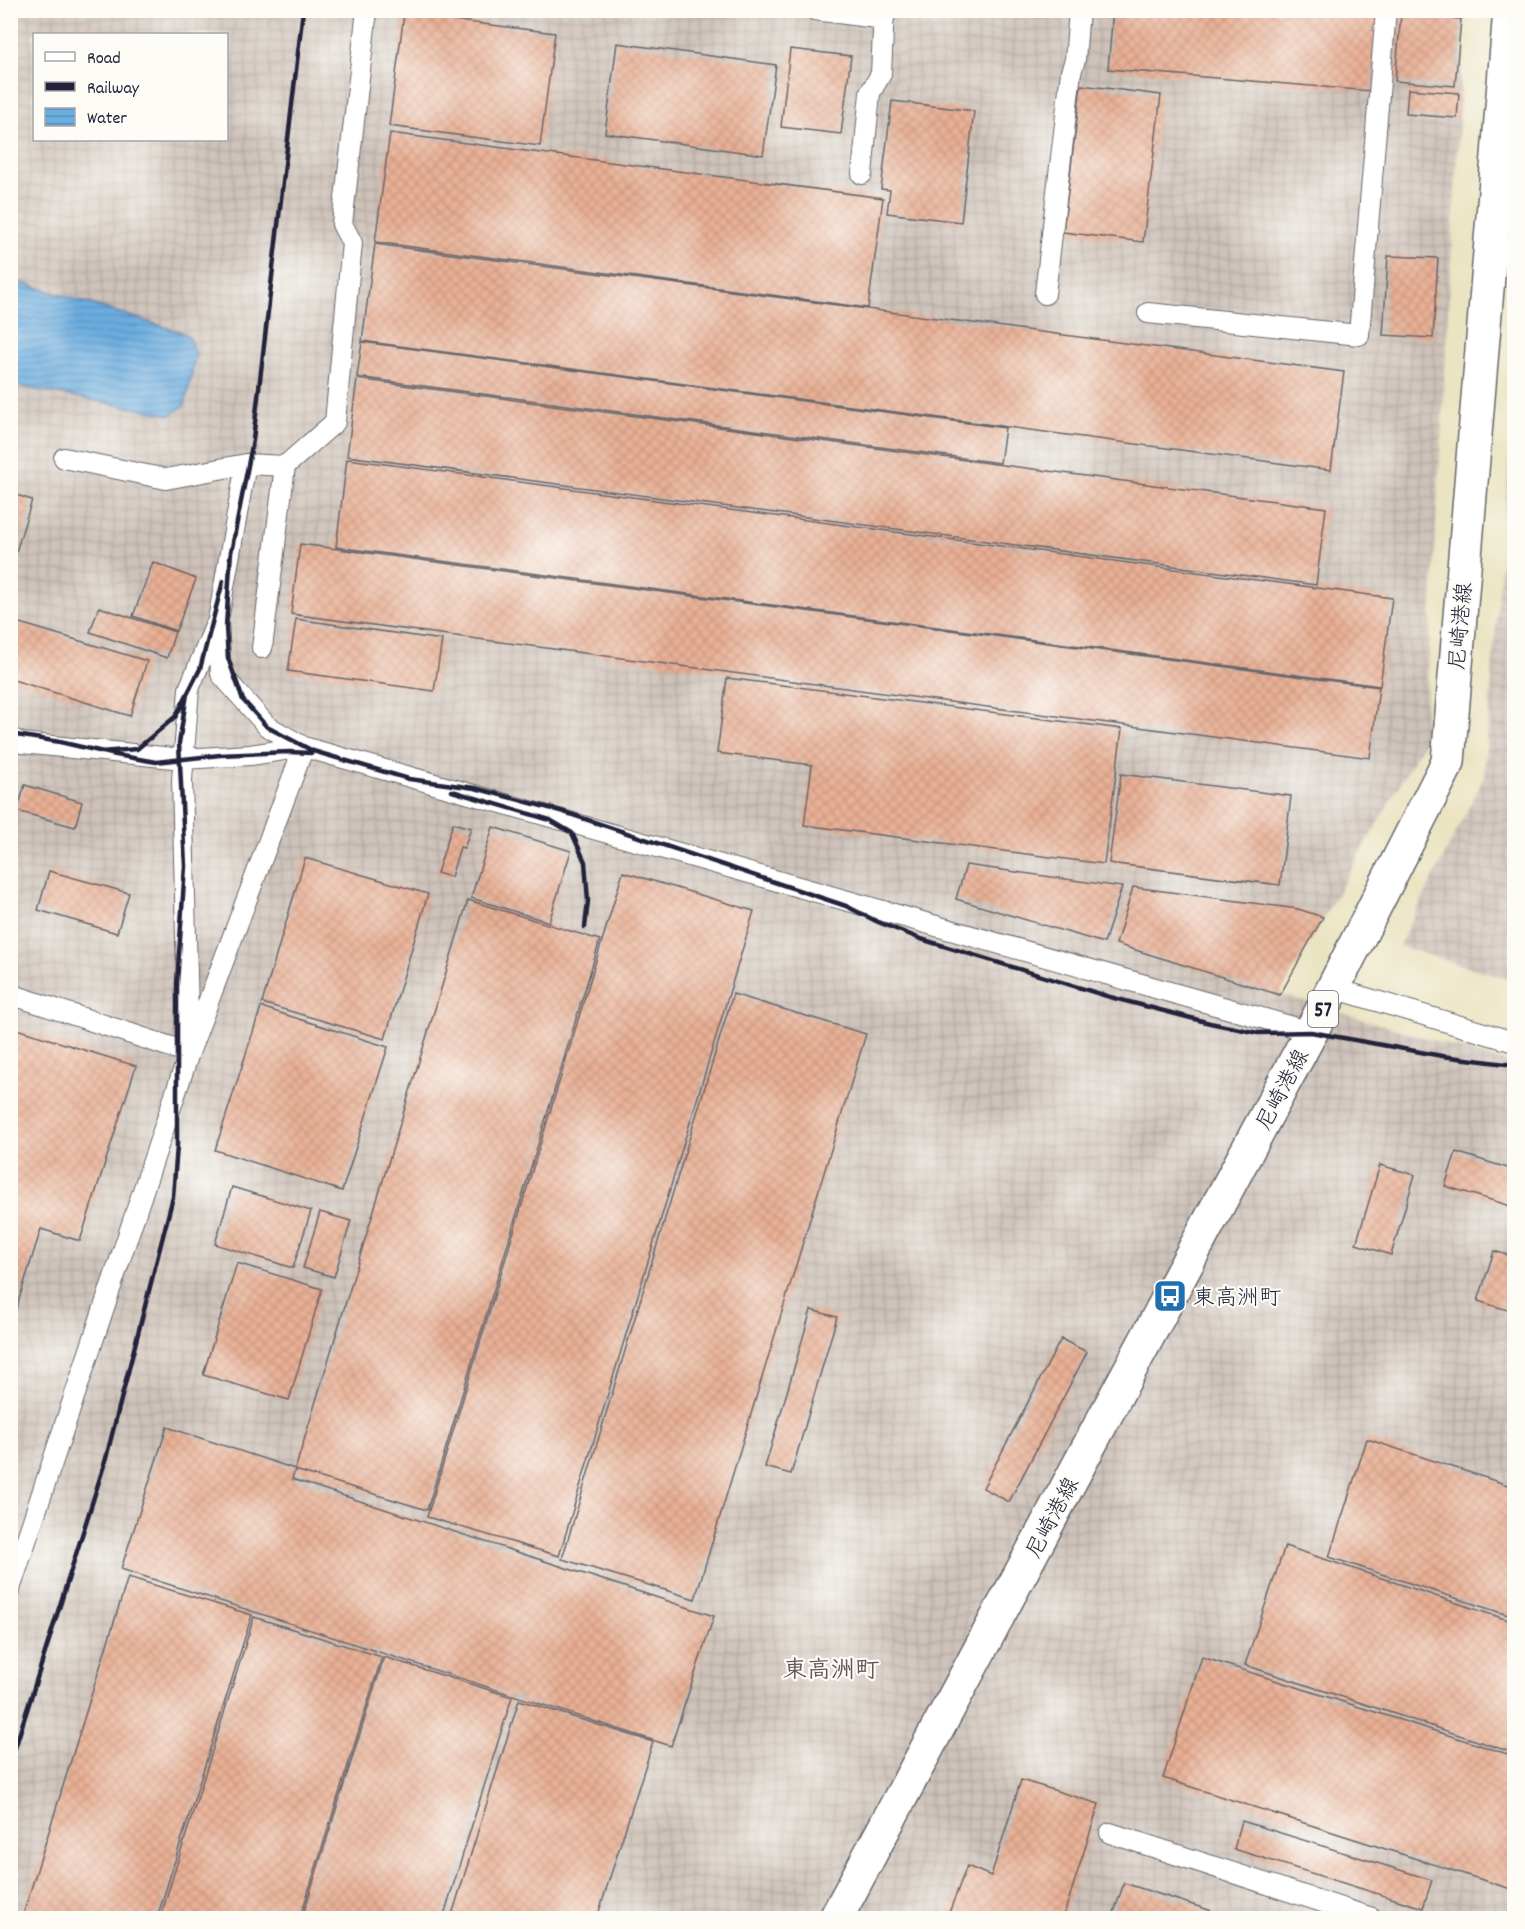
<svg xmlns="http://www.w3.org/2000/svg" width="1525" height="1929" font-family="Dekko,'Klee One',sans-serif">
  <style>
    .industrial { fill: url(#industrial-grid); fill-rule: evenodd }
    .water { fill: url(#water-rules); stroke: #47688e; stroke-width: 1.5 }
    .building { fill: url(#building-cross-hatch) }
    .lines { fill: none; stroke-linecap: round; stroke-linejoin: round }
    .lane-casing { stroke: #68666b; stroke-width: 22 }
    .primary-casing { stroke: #68666b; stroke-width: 36 }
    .lane { stroke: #fff; stroke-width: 20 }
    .primary { stroke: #fff; stroke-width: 33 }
    .rail { stroke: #22223b; stroke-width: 4.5 }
    .labels { text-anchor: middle; stroke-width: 4.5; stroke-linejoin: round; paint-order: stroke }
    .shield { fill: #fdfcf7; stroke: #646373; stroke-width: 1.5 }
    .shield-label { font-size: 21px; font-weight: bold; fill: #22223b }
    .street-label { font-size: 22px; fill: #22223b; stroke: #fdfcf7 }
    .poi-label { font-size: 22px; fill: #22223b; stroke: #fdfcf7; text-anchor: start }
    .neighbourhood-label { font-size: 24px; font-weight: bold; fill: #68545a; stroke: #fdfcf7 }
  </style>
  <defs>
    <pattern id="industrial-grid" width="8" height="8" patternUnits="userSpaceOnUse" patternTransform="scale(1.5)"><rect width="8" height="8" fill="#cec2b9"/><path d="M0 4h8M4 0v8" fill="none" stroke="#b1a6a0"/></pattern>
    <pattern id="water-rules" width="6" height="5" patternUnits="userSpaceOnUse" patternTransform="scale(1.5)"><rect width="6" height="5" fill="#6cade0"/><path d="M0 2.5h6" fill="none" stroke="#588cb7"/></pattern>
    <pattern id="building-cross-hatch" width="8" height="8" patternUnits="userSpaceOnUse" patternTransform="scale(1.5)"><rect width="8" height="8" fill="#e9b095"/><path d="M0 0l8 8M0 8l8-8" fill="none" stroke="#c89781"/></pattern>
  </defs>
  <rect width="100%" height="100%" fill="#fdfcf7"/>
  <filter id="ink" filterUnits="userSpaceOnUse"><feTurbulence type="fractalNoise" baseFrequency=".0167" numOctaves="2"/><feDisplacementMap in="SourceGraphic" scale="12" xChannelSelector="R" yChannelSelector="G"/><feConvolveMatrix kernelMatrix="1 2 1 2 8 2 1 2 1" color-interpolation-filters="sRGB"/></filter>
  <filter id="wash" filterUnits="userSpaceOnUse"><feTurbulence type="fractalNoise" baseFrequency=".008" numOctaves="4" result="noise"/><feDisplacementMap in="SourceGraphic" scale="24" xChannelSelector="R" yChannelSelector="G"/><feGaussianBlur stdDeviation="1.35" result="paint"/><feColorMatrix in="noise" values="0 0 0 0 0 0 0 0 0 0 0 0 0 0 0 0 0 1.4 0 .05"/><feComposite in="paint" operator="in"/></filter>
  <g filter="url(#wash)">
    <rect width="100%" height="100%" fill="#ebe4c3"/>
    <!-- industrial -->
    <path class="industrial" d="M11,11h1454l-41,731 -144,252 234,71v853h-1503zM34,34h192v106h-192z
      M1514,399v582l-115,-35 85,-169z"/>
    <!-- water -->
    <path class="water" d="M10,279l171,53 8,5 7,17 -11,51 -14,10 -160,-30z"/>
    <g id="blocks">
      <!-- building -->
      <path class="building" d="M1113,10h265l-7,81 -263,-22z
        M404,14l151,19 -15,113 -151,-20z
        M1401,14l60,5 -6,67 -60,-5z
        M617,43l159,22 -13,90 -158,-22z
        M790,49l61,7 -10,78 -60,-7z
        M1081,85l80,10 -18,147 -80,-10z
        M1408,89l51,4 -2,25 -51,-4z
        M892,101l82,10 -13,111 -74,-9 3,-23 -9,-1z
        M390,133l493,65 -15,110 -493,-66z
        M375,244l969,128 -13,98 -969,-129z
        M1388,256l50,2 -5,80 -50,-3z
        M362,342l643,86 -5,35 -643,-86z
        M357,379l969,129 -10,77 -969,-129z
        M347,459l1045,139 -12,88 -1044,-139z
        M10,493l22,7 -21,68h-1z
        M300,544l1079,143 -9,71 -1079,-144z
        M153,562l43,17 -20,52 -43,-15z
        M99,607l76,25 -8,26 -77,-26z
        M296,619l146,21 -8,51 -146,-20z
        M10,620l137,41 -17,55 -120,-37z
        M727,678l395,51 -18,135 -300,-39 8,-60 -95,-12z
        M1121,774l170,22 -11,89 -171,-22z
        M25,785l57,17 -7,25 -58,-16z
        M453,823l18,5 -7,20 -4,-1 -9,30 -14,-4z
        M493,827l78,24 -22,71 -78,-24z
        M305,858l123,36 -43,145 -123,-36z
        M966,865l156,22 -18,56 -148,-44z
        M49,871l80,22 -12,40 -79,-23z
        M623,872l131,39 -195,645 -132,-39z
        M1133,887l165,22 25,8 -43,78 -164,-51z
        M468,900l132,40 -173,570 -132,-40z
        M733,994l133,40 -171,565 -133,-40z
        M261,1007l127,40 -46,144 -127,-41z
        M10,1027l126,39 -56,175 -39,-12 -30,96z
        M1456,1152l58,18v37l-69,-21z
        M1380,1165l35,10 -24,80 -35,-11z
        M232,1187l79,24 -18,57 -78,-24z
        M320,1212l31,9 -17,56 -31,-9z
        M1494,1251l20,6v55l-36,-11z
        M237,1263l85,26 -33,111 -86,-25z
        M811,1310l26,7 -46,157 -26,-7z
        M1061,1339l26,13 -78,150 -26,-14z
        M167,1427l128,42 -3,10 422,137 -43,130 -550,-177z
        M1367,1439l147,48v130l-185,-60z
        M1285,1546l229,76v131l-269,-88z
        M128,1577l124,38 -95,303h-135z
        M254,1617l128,40 -82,261h-140z
        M384,1657l128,40 -69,221h-141z
        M1202,1657l312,99v134l-351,-112z
        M519,1700l134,42 -56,176h-146z
        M1021,1780l78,24 -36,114h-116l20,-52 24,10z
        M1242,1821l190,59 -9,28 -189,-59z
        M1124,1883l110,35h-122z"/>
    </g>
  </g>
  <g filter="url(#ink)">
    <use href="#blocks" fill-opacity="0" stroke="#68666b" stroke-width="1.5"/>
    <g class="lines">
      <!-- lane casing -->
      <g class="lane-casing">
        <path id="lane" d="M815,10l69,9
          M862,174l8,-81 11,-19 3,-64
          M1045,294l26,-222 4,-12 4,-50
          M1148,313l211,22 27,-325
          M64,458l102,21 80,-15 39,2
          M246,464l-28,156 3,54 46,52 37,21 1007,285
          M262,648l23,-182 50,-44 17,-179 -10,-19 25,-214
          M10,738l12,5 161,16 67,-4 54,-8 -115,306 -179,536
          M1333,988l181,54
          M10,994l179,59 -7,-273 7,-91 26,-63
          M1110,1833l262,85"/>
      </g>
      <!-- primary casing -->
      <g class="primary-casing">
        <path id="primary" d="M836,1918l475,-886 137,-270 62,-752"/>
      </g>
      <!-- lane -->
      <use href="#lane" class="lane"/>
      <!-- primary -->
      <use href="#primary" class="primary"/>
      <!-- rail -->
      <path class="rail" d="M231,551l-5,76 2,31 15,42 24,27 46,24 96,28 66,9 89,24 282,94 32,16 43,17 189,58 100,26 48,10 53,-1 131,24 72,9
        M230,558l23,-118 50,-430
        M10,734l50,8 56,13 40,7 64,-7 69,-3 22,1
        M101,752l36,-3 39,-33 24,-47 23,-88
        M452,791l98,29 22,13 13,29 3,39 -3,26
        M10,1764l95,-302 68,-265 4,-51v-163l8,-117 -6,-123 8,-49"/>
    </g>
  </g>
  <!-- icons -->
  <defs>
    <g id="bus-square" transform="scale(1.725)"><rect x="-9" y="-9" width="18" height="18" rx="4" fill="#1f6fb2" stroke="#fdfcf7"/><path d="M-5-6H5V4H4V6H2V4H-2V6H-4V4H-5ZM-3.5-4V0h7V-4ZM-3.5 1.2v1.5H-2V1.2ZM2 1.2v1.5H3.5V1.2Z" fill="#fff"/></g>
  </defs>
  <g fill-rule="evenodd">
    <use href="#bus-square" x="1170" y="1296"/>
  </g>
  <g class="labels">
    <!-- shield labels -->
    <rect class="shield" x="1308" y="991" width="30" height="36" rx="4.5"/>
    <g class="shield-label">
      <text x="1323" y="1016">57</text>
    </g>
    <!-- street labels -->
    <g class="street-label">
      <text transform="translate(1459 626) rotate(-85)" y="8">尼崎港線</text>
      <text transform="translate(1281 1089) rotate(-62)" y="8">尼崎港線</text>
      <text transform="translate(1051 1517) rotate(-62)" y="8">尼崎港線</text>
    </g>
    <!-- poi labels -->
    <g class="poi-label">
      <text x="1193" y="1304">東高洲町</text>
    </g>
    <!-- neighbourhood labels -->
    <g class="neighbourhood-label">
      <text x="831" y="1677">東高洲町</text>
    </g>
  </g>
  <!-- margin -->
  <rect width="1525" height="1929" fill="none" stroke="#fdfcf7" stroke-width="36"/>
  <!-- legend -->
  <rect x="33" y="33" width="195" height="108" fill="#fdfcf7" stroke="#a5a5ac" stroke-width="1.5"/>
  <rect x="45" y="52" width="30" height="9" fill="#ffffff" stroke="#a5a5ac" stroke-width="1.5"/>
  <text x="87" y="63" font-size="18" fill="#22223b">Road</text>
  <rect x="45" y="82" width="30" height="9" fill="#22223b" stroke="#a5a5ac" stroke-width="1.5"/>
  <text x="87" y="93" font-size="18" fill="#22223b">Railway</text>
  <rect x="45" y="108" width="30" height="18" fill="url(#water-rules)" stroke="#a5a5ac" stroke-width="1.5"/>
  <text x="87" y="123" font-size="18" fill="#22223b">Water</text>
</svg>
